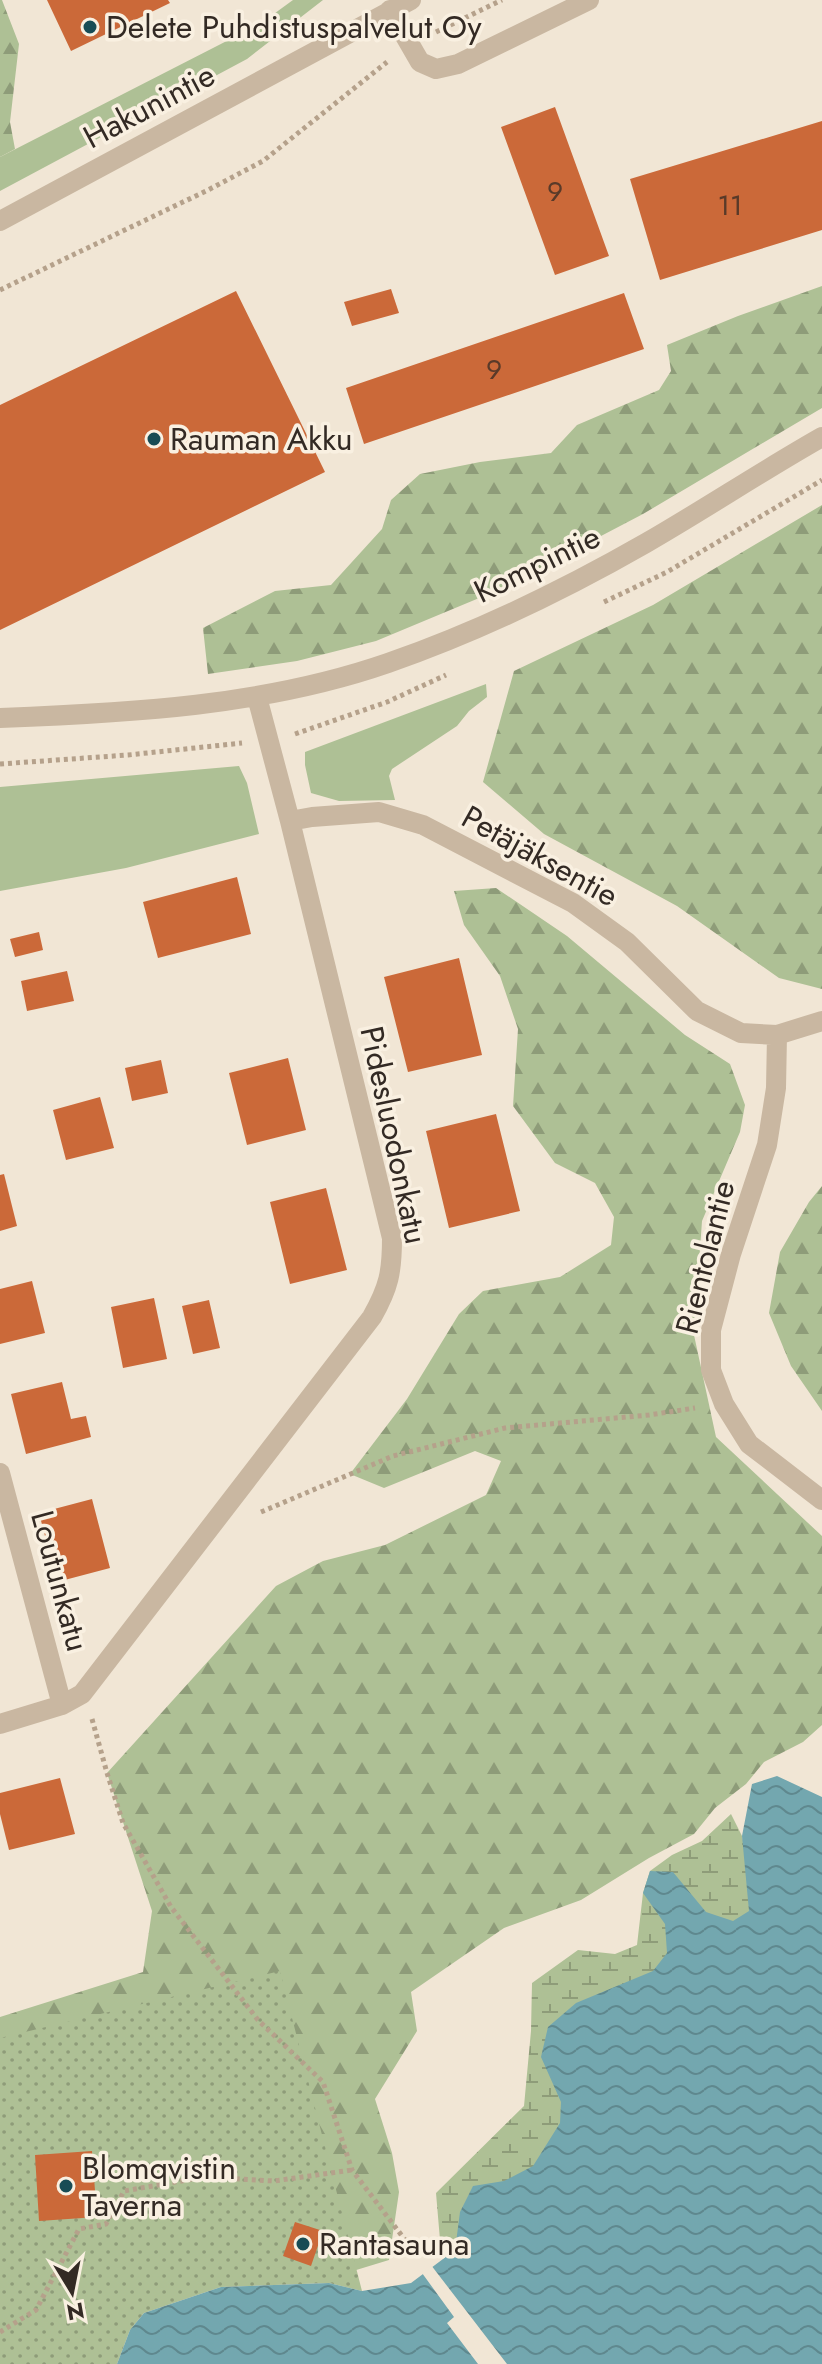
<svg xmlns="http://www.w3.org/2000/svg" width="822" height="2364" font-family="Jost,sans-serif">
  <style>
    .green { fill: #aec095 }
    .forest { fill: url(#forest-firs) }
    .wetland { fill: url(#wetland-marsh) }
    .park { fill: url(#park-dots) }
    .water { fill: url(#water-waves) }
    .pier { fill: #f1e6d5 }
    .building { fill: #cb6939 }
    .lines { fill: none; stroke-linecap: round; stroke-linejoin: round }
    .path { stroke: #b5a18b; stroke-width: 5; stroke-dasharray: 4 4; stroke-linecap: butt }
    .minor { stroke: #c9b7a1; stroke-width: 20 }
    .poi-dot { fill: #184c55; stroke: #f9f0e1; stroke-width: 3 }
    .labels { text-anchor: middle; stroke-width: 7; stroke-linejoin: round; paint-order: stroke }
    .number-label { font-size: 28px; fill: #593a29 }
    .poi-label { font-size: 32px; fill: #332a24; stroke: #f9f0e1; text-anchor: start }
    .street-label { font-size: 32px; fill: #332a24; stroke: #f9f0e1 }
  </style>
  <defs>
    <pattern id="forest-firs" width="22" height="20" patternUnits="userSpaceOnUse" patternTransform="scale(2)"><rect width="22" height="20" fill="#aec095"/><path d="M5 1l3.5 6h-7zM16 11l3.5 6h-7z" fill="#8e9c79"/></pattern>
    <pattern id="wetland-marsh" width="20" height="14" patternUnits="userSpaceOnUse" patternTransform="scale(2)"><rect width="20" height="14" fill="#aec095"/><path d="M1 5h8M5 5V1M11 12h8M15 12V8" fill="none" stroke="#8e9c79"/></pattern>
    <pattern id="park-dots" width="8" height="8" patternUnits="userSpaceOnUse" patternTransform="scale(2)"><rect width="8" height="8" fill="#aec095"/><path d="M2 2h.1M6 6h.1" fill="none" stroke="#8e9c79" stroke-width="1.8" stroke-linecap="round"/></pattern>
    <pattern id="water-waves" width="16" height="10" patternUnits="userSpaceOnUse" patternTransform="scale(2)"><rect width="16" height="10" fill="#73a7af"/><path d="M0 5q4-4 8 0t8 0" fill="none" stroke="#5f888e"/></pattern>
  </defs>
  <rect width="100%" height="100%" fill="#f1e6d5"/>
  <!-- green -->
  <path class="green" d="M293,0h30l-76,59 -247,132v-34l260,-133z
    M486,684l1,13 -18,14 -12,15 -65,43 -3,7 6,24 -56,1 -28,-8 -6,-28v-13z
    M239,766l8,17 12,51 -133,34 -126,23v-104z"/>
  <!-- forest -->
  <path class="forest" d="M0,0h2l17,44 -9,78 5,27 -15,8z
    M822,286v122l-179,106 -147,77 -120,50 -79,20 -89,13 -5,-46 72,-37 56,-6 51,-56 9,-29 29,-26 60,-12 71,-9 26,-28 82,-35 12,-19 -4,-26 71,-29z
    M822,505v484l-43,-11 -102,-72 -133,-72 -61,-52 31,-111 139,-66z
    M496,888l71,48 118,99 45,29 15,41 -5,27 -38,89 -8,114 22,102 106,99v189l-19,17 -39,20 -18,22 -31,24 -21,26 -45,24 -68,42 -77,28 -93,64 6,39 -42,68 17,54 7,39 -10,68 -59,18 -330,-144v-117l143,-45 9,-61 -45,-138 169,-187 47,-25 62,-16 101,-50 15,-34 -26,-10 -91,37 -34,-14 57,-75 52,-85 24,-23 77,-14 51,-32 3,-28 -19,-34 -40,-20 -42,-57 5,-77 -18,-53 -36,-51 -10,-34z
    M822,1186v225l-31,-45 -22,-53 11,-61 29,-50z"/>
  <!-- wetland -->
  <path class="wetland" d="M731,1814l11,22 30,125 -317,289 -15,-10 -4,-47 88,-87 7,-75 1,-48 46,-33 37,4 22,-9 6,-52 7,-22 22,-16 30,-14z"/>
  <!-- park -->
  <path class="park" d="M280,1971l82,320 -33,-8 -108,4 -77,26 -14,17 -13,34h-117v-326z"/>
  <!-- water -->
  <path class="water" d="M777,1776l45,21v567h-705l13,-34 14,-17 77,-26 108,-4 33,8 49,-8 44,-33 5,-38 13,-26 31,-5 29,-15 27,-43 1,-21 -20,-45 7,-30 28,-24 77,-32 14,-18 -2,-29 -22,-31 7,-22 23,1 33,40 27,9 16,-10 -7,-75 10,-52z"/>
  <!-- pier -->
  <path class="pier" d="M431,2265l76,99h-29l-31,-41 7,-6 -32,-44z"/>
  <!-- building -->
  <path class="building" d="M47,0h121l2,3 -99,48z
    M555,107l54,149 -54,19 -54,-148z
    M822,121v109l-162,50 -30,-101z
    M391,289l8,24 -47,13 -8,-24z
    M236,291l89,181 -325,158v-225z
    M624,293l20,56 -280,95 -18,-56z
    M237,877l14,57 -93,24 -15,-56z
    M39,932l4,18 -28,7 -5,-18z
    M459,958l23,97 -74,17 -24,-95z
    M67,971l7,30 -47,10 -6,-30z
    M288,1058l18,72 -59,15 -18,-72z
    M161,1060l7,33 -36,8 -7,-33z
    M100,1097l14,51 -48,12 -13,-50z
    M496,1114l24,97 -71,17 -23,-97z
    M4,1174l13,52 -17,5v-56z
    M326,1188l21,82 -57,14 -20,-82z
    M32,1281l13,52 -45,11v-55z
    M154,1298l13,61 -44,9 -12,-61z
    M209,1300l11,48 -27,6 -11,-48z
    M62,1382l9,37 15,-3 5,21 -65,17 -15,-60z
    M92,1499l18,69 -53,14 -18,-69z
    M60,1778l15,56 -66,16 -9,-36v-21z
    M92,2151l5,66 -58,4 -4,-66z
    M295,2222l28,9 -12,35 -28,-10z"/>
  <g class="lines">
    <!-- path -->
    <path class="path" d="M436,32l66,-32
      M0,290l208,-100 55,-29 124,-99
      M604,602l63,-30 155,-92
      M295,734l92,-32 59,-27
      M0,764l128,-9 114,-12
      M261,1512l132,-56 112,-28 144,-13 46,-7
      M92,1719l15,54 16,50 48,84 87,113 65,62 29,88 66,87
      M0,2332l36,-22 43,-81 27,-5 18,-33 80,-14 70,4 78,-11"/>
    <!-- minor -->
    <path class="minor" d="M390,10l30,52 16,7 22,-5 131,-64
      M0,221l411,-221
      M0,718c130,-5 264,-12 388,-55 89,-31 176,-73 258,-120 59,-34 116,-72 176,-106
      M290,821l22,-4 67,-5 44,13 150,78 54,39 70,69 44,22 36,2 45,-14
      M777,1035l-1,53 -9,57 -36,109 -20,76v40l13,34 25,40 73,56
      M0,1473l62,232
      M0,1724l62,-19 20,-11 290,-377c17,-30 20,-45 20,-79l-102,-417 -33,-124"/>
  </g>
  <!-- markers -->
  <g class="poi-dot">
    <circle cx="90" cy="27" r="8"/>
    <circle cx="154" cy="439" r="8"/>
    <circle cx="66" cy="2186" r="8"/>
    <circle cx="303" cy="2244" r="8"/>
  </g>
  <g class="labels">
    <!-- number labels -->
    <g class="number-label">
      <text x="555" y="201">9</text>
      <text x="730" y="215">11</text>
      <text x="494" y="379">9</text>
    </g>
    <!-- poi labels -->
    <g class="poi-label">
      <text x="106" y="38">Delete Puhdistuspalvelut Oy</text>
      <text x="170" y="450">Rauman Akku</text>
      <text x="82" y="2179">Blomqvistin<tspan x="82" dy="37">Taverna</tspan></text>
      <text x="319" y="2255">Rantasauna</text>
    </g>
    <!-- street labels -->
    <g class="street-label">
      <text transform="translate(149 106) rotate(-28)" y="11">Hakunintie</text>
      <text transform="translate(537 564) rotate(-26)" y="11">Kompintie</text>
      <text transform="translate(540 856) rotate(29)" y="11">Petäjäksentie</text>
      <text transform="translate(394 1135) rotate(78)" y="11">Pidesluodonkatu</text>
      <text transform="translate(705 1257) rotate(-76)" y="11">Rientolantie</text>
      <text transform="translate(60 1581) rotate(75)" y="11">Loutunkatu</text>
    </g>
  </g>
  <!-- north arrow -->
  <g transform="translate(72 2292) rotate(170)" stroke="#f9f0e1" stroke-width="6" paint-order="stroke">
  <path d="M0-6L14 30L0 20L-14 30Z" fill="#332a24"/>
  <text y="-12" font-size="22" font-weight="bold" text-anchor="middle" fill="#332a24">N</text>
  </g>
</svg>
